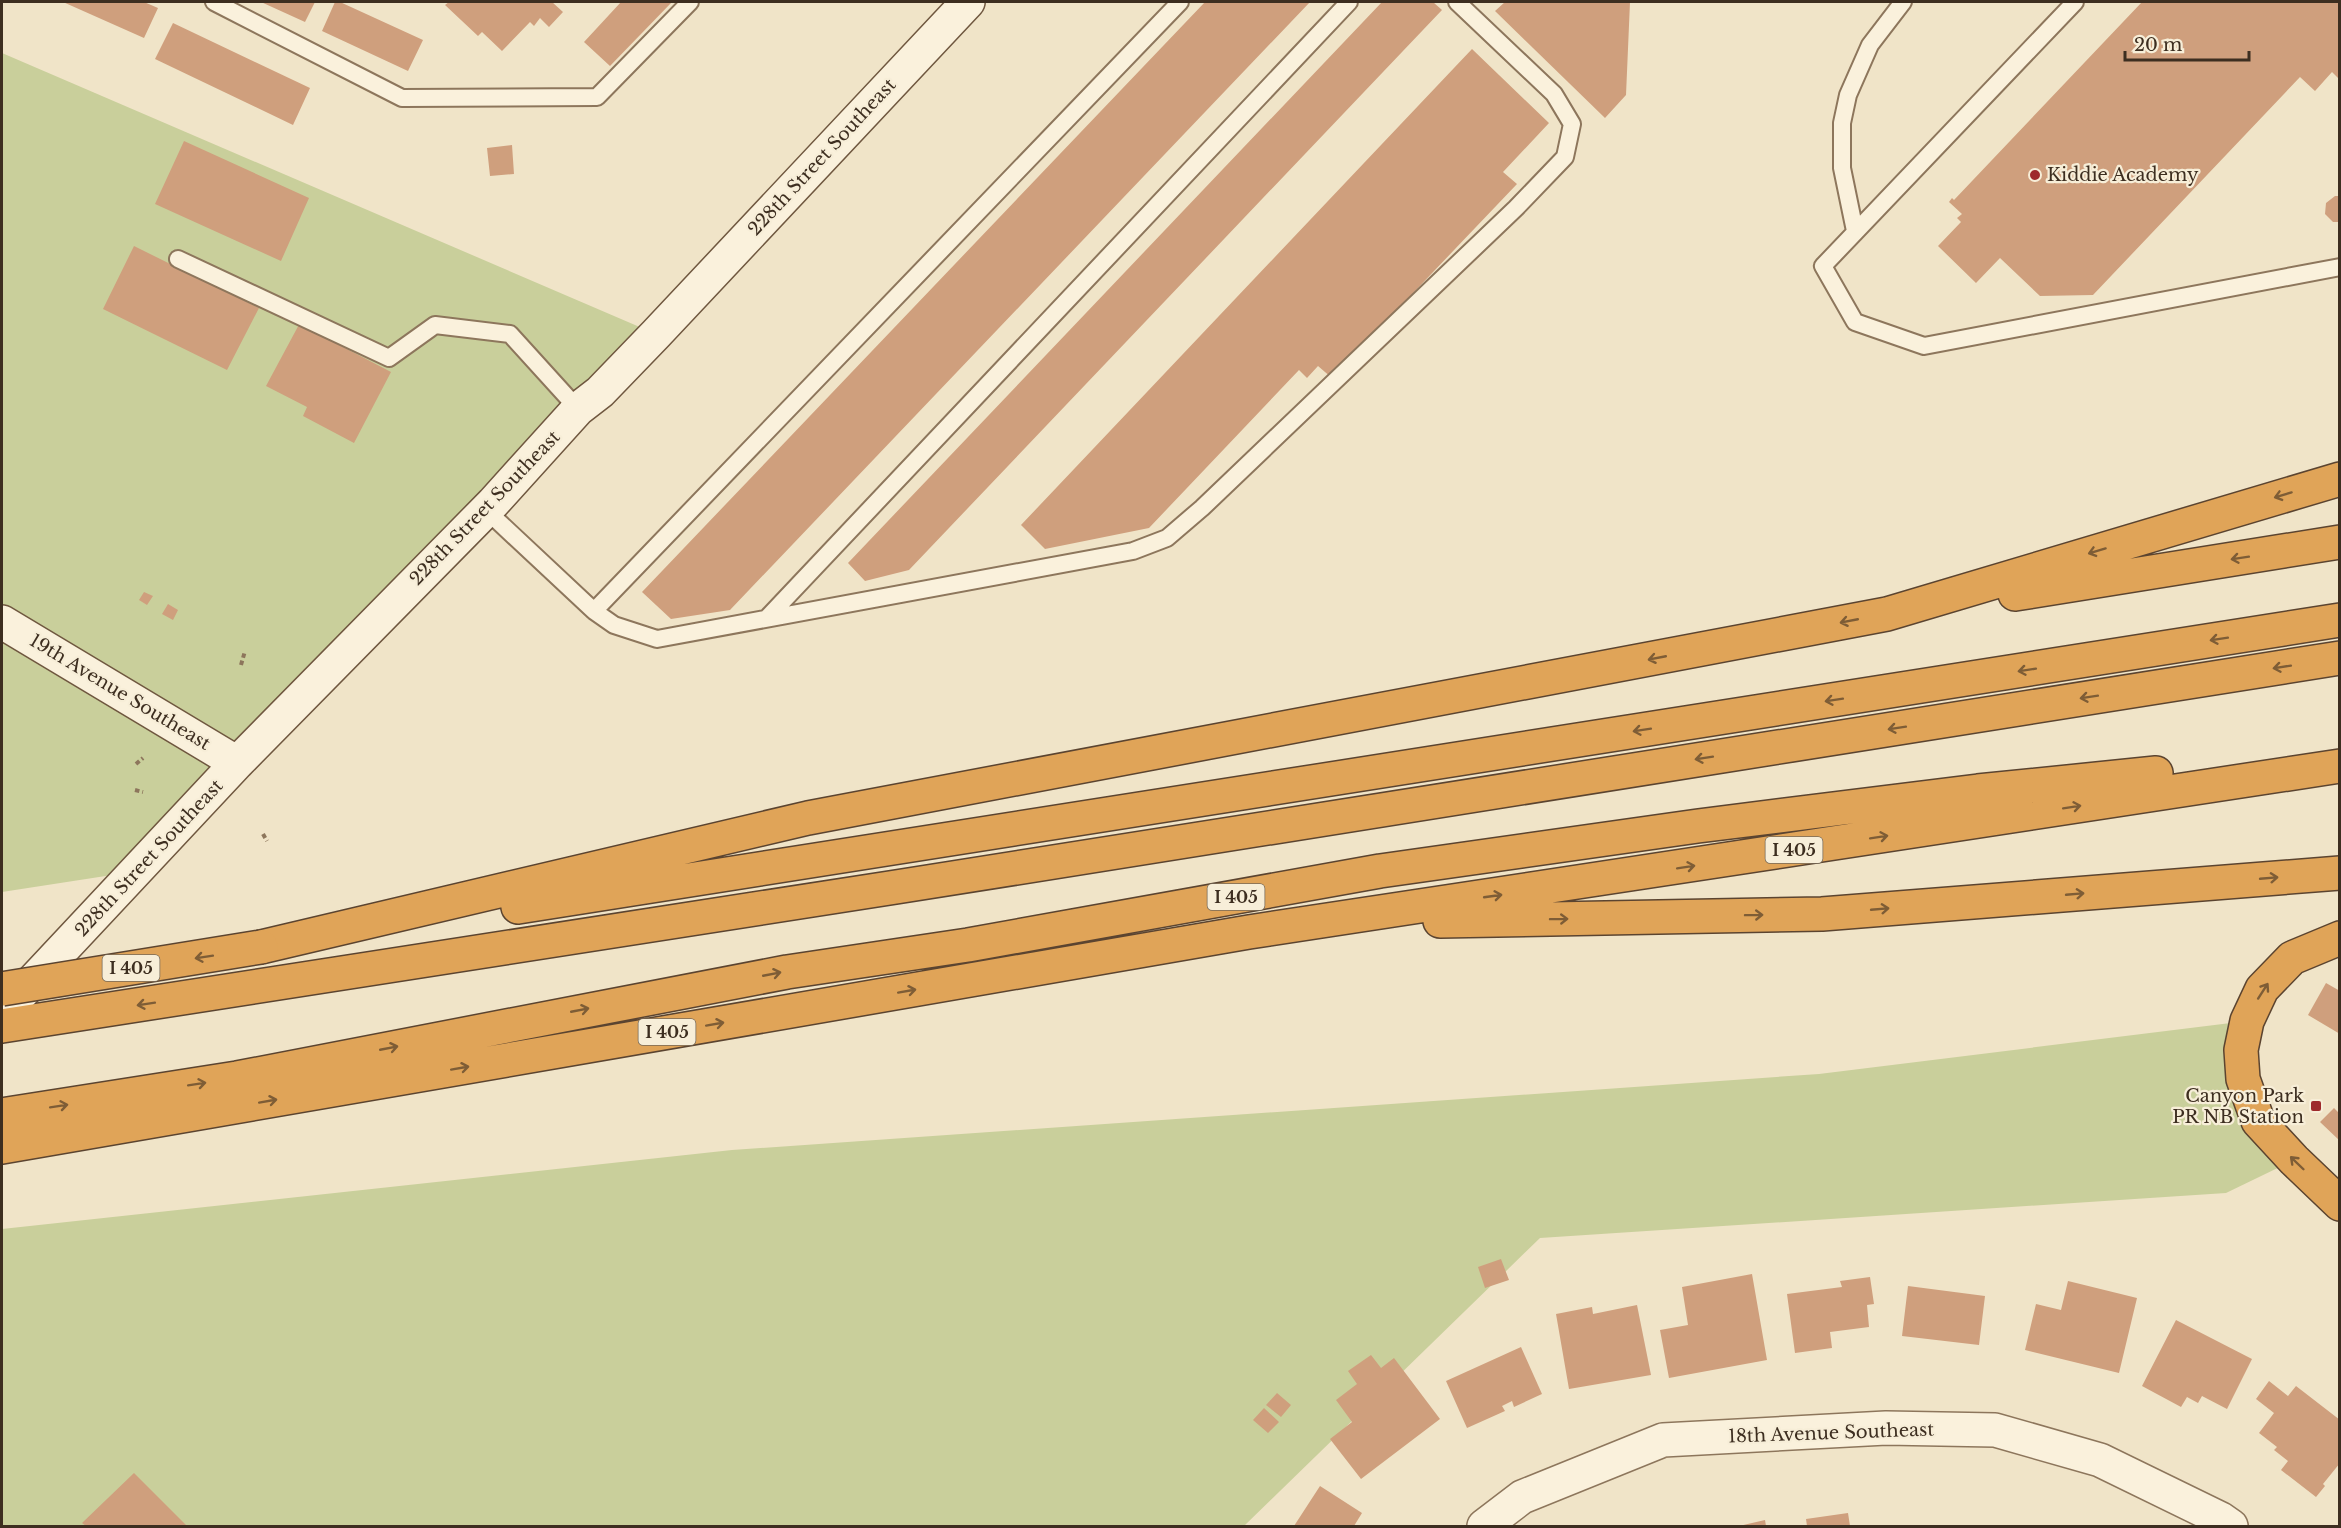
<svg xmlns="http://www.w3.org/2000/svg" width="2341" height="1528" font-family="'Libre Baskerville',serif">
  <style>
    .green { fill: #c9cf9b }
    .building { fill: #cf9f7d }
    .lines { fill: none; stroke-linecap: round; stroke-linejoin: round }
    .lane-casing { stroke: #8d765c; stroke-width: 20 }
    .street-casing { stroke: #8d765c; stroke-width: 36 }
    .secondary-casing { stroke: #6f573f; stroke-width: 36 }
    .highway-casing { stroke: #5b4430; stroke-width: 36 }
    .path { stroke: #8d765c; stroke-width: 4; stroke-dasharray: 4.5 3; stroke-linecap: butt }
    .lane { stroke: #faf1dc; stroke-width: 16 }
    .street { stroke: #faf1dc; stroke-width: 33 }
    .secondary { stroke: #faf1dc; stroke-width: 33 }
    .highway { stroke: #e0a458; stroke-width: 33 }
    .highway-bridge-casing { stroke: #5b4430; stroke-width: 36; stroke-linecap: butt }
    .highway-bridge { stroke: #e0a458; stroke-width: 33 }
    .oneway { stroke: #7e5d36 }
    .poi-dot { fill: #9e2a2b; stroke: #f7eed8; stroke-width: 2 }
    .labels { text-anchor: middle; stroke-width: 4.5; stroke-linejoin: round; paint-order: stroke }
    .shield { fill: #f7eed8; stroke: #756857; stroke-width: 1.5 }
    .shield-label { font-size: 16px; font-weight: bold; fill: #3d2e20 }
    .street-label { font-size: 18px; fill: #3d2e20; stroke: #f7eed8 }
    .poi-label { font-size: 18px; fill: #3d2e20; stroke: #f7eed8; text-anchor: start }
  </style>
  <rect width="100%" height="100%" fill="#f0e4c8"/>
  <!-- green -->
  <path class="green" d="M2,53l654,281 -518,537 -136,21z
    M2247,1021l-6,29 53,110 -68,33 -686,45 -296,288h-1242v-297l730,-79 1087,-76z"/>
  <!-- building -->
  <path class="building" d="M63,2h81l14,6 -14,30z
    M261,2h54l-10,20z
    M335,2h5l83,38 -15,31 -86,-40z
    M449,2h103l11,10 -14,15 -9,-9 -6,8 -4,-4 -28,29 -20,-19 -4,4 -33,-31z
    M621,2h51l-62,64 -26,-24z
    M1205,2h105l-580,608 -59,9 -29,-27z
    M1382,2h51l9,8 -533,560 -44,11 -17,-18z
    M1505,2h125l-4,93 -21,23 -110,-107z
    M2142,2h198v78l-8,-8 -17,19 -15,-14 -207,218 -53,1 -40,-38 -24,25 -38,-37 23,-24 -4,-4 5,-4 -13,-12 3,-4 2,2z
    M173,23l137,65 -17,37 -138,-66z
    M1472,49l77,74 -46,49 14,12 -185,194 -14,-12 -11,12 -8,-8 -150,158 -104,21 -24,-24z
    M184,141l125,57 -28,63 -126,-57z
    M512,145l2,29 -24,2 -3,-28z
    M2335,196h5v26h-7l-8,-8 1,-11z
    M134,246l125,62 -32,62 -124,-61z
    M302,319l27,15 -3,4 65,34 -37,71 -51,-27 4,-9 -41,-21z
    M144,592l9,4 -6,9 -8,-5z
    M168,604l10,6 -5,10 -11,-6z
    M2326,983l14,8v43l-32,-19z
    M2334,1108l6,6v27l-20,-19z
    M1501,1259l8,21 -24,8 -7,-21z
    M1752,1274l15,86 -98,18 -9,-48 28,-5 -6,-38z
    M1870,1277l4,27 -7,1 2,22 -39,5 2,16 -37,5 -8,-59 55,-7 -2,-6z
    M2068,1281l69,17 -18,75 -94,-23 11,-46 25,6z
    M1908,1286l77,10 -6,49 -77,-9z
    M1637,1305l14,70 -82,14 -13,-75 36,-7 1,7z
    M2176,1320l76,39 -25,50 -25,-13 -4,7 -11,-6 -6,10 -39,-21z
    M1521,1347l21,47 -28,13 -2,-6 -10,5 3,5 -38,17 -21,-47z
    M1371,1355l10,13 13,-10 46,61 -79,60 -31,-40 22,-17 -16,-22 21,-16 -9,-13z
    M2269,1381l19,15 8,-10 44,34v43l-17,21 2,2 -9,11 -35,-27 7,-9 -14,-11 3,-3 -18,-14 15,-20 -18,-14z
    M1277,1393l14,12 -10,12 -15,-12z
    M1264,1408l15,14 -11,11 -15,-13z
    M134,1473l53,53h-101l-4,-3z
    M1320,1486l42,27 -8,13h-60z
    M1848,1513l2,13h-43l-1,-7z
    M1765,1520l1,6h-27z"/>
  <g class="lines">
    <!-- lane casing -->
    <g class="lane-casing">
      <path id="lane" d="M214,2l188,96 195,-1 93,-95
        M2075,2l-252,264 32,56 69,24 416,-79
        M1855,231l-13,-63v-45l6,-28 22,-50 33,-43
        M178,259l211,99 46,-33 75,9 68,75
        M486,510l108,101 586,-609
        M594,611l20,14 43,14 476,-88 34,-13 35,-30 314,-300 49,-51 7,-33 -18,-30 -97,-92
        M767,618l582,-616"/>
    </g>
    <!-- street casing -->
    <g class="street-casing">
      <path id="street" d="M1484,1526l38,-29 141,-57 223,-12 109,2 105,30 121,59 10,7"/>
    </g>
    <!-- secondary casing -->
    <g class="secondary-casing">
      <path id="secondary" d="M2,622l235,141
        M2,1014l235,-251 256,-260 85,-94 22,-17 56,-58 312,-332"/>
    </g>
    <!-- highway casing -->
    <g class="highway-casing">
      <path id="highway" d="M2015,594l325,-52
        M518,907l1822,-287
        M1440,921l382,-7 518,-41
        M2340,938l-48,20 -30,31 -15,32 -6,29 2,29 15,42 36,39 46,44
        M261,947l547,-129 1079,-204 453,-135
        M2,1026l894,-139 1444,-229
        M2,1115l235,-37 550,-106 181,-27 412,-74 318,-45 280,-35 178,-18
        M2,1147l1247,-215 1091,-166"/>
    </g>
    <!-- path -->
    <path class="path" d="M241,665l4,-14
      M136,764l7,-6
      M135,790l8,2
      M263,834l4,7"/>
    <!-- lane -->
    <use href="#lane" class="lane"/>
    <!-- street -->
    <use href="#street" class="street"/>
    <!-- secondary -->
    <use href="#secondary" class="secondary"/>
    <!-- highway -->
    <use href="#highway" class="highway"/>
    <!-- highway-bridge casing -->
    <g class="highway-bridge-casing">
      <path id="highway-bridge" d="M2,989l259,-42"/>
    </g>
    <!-- highway-bridge -->
    <use href="#highway-bridge" class="highway-bridge"/>
  </g>
  <!-- one-way arrows -->
  <defs><path id="oneway-shaft" d="M-6 0H5M1.5-3L5.5 0L1.5 3" fill="none" stroke-width="1.6" stroke-linecap="round" stroke-linejoin="round" transform="scale(1.5)"/></defs>
  <g class="oneway">
    <use href="#oneway-shaft" transform="translate(2283 495) rotate(163)"/>
    <use href="#oneway-shaft" transform="translate(2097 551) rotate(163)"/>
    <use href="#oneway-shaft" transform="translate(2240 558) rotate(171)"/>
    <use href="#oneway-shaft" transform="translate(1849 621) rotate(169)"/>
    <use href="#oneway-shaft" transform="translate(2219 639) rotate(171)"/>
    <use href="#oneway-shaft" transform="translate(1657 658) rotate(169)"/>
    <use href="#oneway-shaft" transform="translate(2282 667) rotate(171)"/>
    <use href="#oneway-shaft" transform="translate(2027 670) rotate(171)"/>
    <use href="#oneway-shaft" transform="translate(2089 697) rotate(171)"/>
    <use href="#oneway-shaft" transform="translate(1834 700) rotate(171)"/>
    <use href="#oneway-shaft" transform="translate(1897 728) rotate(171)"/>
    <use href="#oneway-shaft" transform="translate(1642 730) rotate(171)"/>
    <use href="#oneway-shaft" transform="translate(1704 758) rotate(171)"/>
    <use href="#oneway-shaft" transform="translate(2072 807) rotate(-9)"/>
    <use href="#oneway-shaft" transform="translate(1879 837) rotate(-9)"/>
    <use href="#oneway-shaft" transform="translate(1686 867) rotate(-9)"/>
    <use href="#oneway-shaft" transform="translate(2269 878) rotate(-5)"/>
    <use href="#oneway-shaft" transform="translate(2075 894) rotate(-5)"/>
    <use href="#oneway-shaft" transform="translate(1493 896) rotate(-8)"/>
    <use href="#oneway-shaft" transform="translate(1880 909) rotate(-5)"/>
    <use href="#oneway-shaft" transform="translate(1754 915) rotate(-1)"/>
    <use href="#oneway-shaft" transform="translate(1559 919) rotate(-1)"/>
    <use href="#oneway-shaft" transform="translate(204 957) rotate(171)"/>
    <use href="#oneway-shaft" transform="translate(772 974) rotate(-11)"/>
    <use href="#oneway-shaft" transform="translate(907 991) rotate(-10)"/>
    <use href="#oneway-shaft" transform="translate(2263 991) rotate(-57)"/>
    <use href="#oneway-shaft" transform="translate(146 1004) rotate(171)"/>
    <use href="#oneway-shaft" transform="translate(580 1010) rotate(-11)"/>
    <use href="#oneway-shaft" transform="translate(715 1024) rotate(-10)"/>
    <use href="#oneway-shaft" transform="translate(389 1048) rotate(-11)"/>
    <use href="#oneway-shaft" transform="translate(460 1068) rotate(-10)"/>
    <use href="#oneway-shaft" transform="translate(197 1084) rotate(-9)"/>
    <use href="#oneway-shaft" transform="translate(268 1101) rotate(-10)"/>
    <use href="#oneway-shaft" transform="translate(59 1106) rotate(-9)"/>
    <use href="#oneway-shaft" transform="translate(2297 1163) rotate(-136)"/>
  </g>
  <!-- markers -->
  <g class="poi-dot">
    <circle cx="2035" cy="175" r="6"/>
    <rect x="2310" y="1100" width="12" height="12" rx="3"/>
  </g>
  <g class="labels">
    <!-- shield labels -->
    <g class="shield">
      <rect x="1765.5" y="837" width="57" height="26" rx="4.5"/>
      <rect x="1207.5" y="884" width="57" height="26" rx="4.5"/>
      <rect x="102.5" y="955" width="57" height="26" rx="4.5"/>
      <rect x="638.5" y="1019" width="57" height="26" rx="4.5"/>
    </g>
    <g class="shield-label">
      <text x="1794" y="856">I 405</text>
      <text x="1236" y="903">I 405</text>
      <text x="131" y="974">I 405</text>
      <text x="667" y="1038">I 405</text>
    </g>
    <!-- street labels -->
    <g class="street-label">
      <text transform="translate(822 157) rotate(-47)" y="6">228th Street Southeast</text>
      <text transform="translate(485 508) rotate(-46)" y="6">228th Street Southeast</text>
      <text transform="translate(120 692) rotate(31)" y="6">19th Avenue Southeast</text>
      <text transform="translate(149 858) rotate(-47)" y="6">228th Street Southeast</text>
      <text transform="translate(1831 1433) rotate(-2)" y="6">18th Avenue Southeast</text>
    </g>
    <!-- poi labels -->
    <g class="poi-label">
      <text x="2047" y="181">Kiddie Academy</text>
      <text x="2304" y="1102" text-anchor="end">Canyon Park<tspan x="2304" dy="21">PR NB Station</tspan></text>
    </g>
  </g>
  <!-- border -->
  <rect width="2341" height="1528" fill="none" stroke="#3d2e20" stroke-width="6"/>
  <!-- scale -->
  <path d="M2125 51v9h124v-9" fill="none" stroke="#3d2e20" stroke-width="3"/>
  <text x="2134" y="51" font-size="18" fill="#3d2e20" stroke="#f7eed8" stroke-width="4.5" paint-order="stroke">20 m</text>
</svg>
